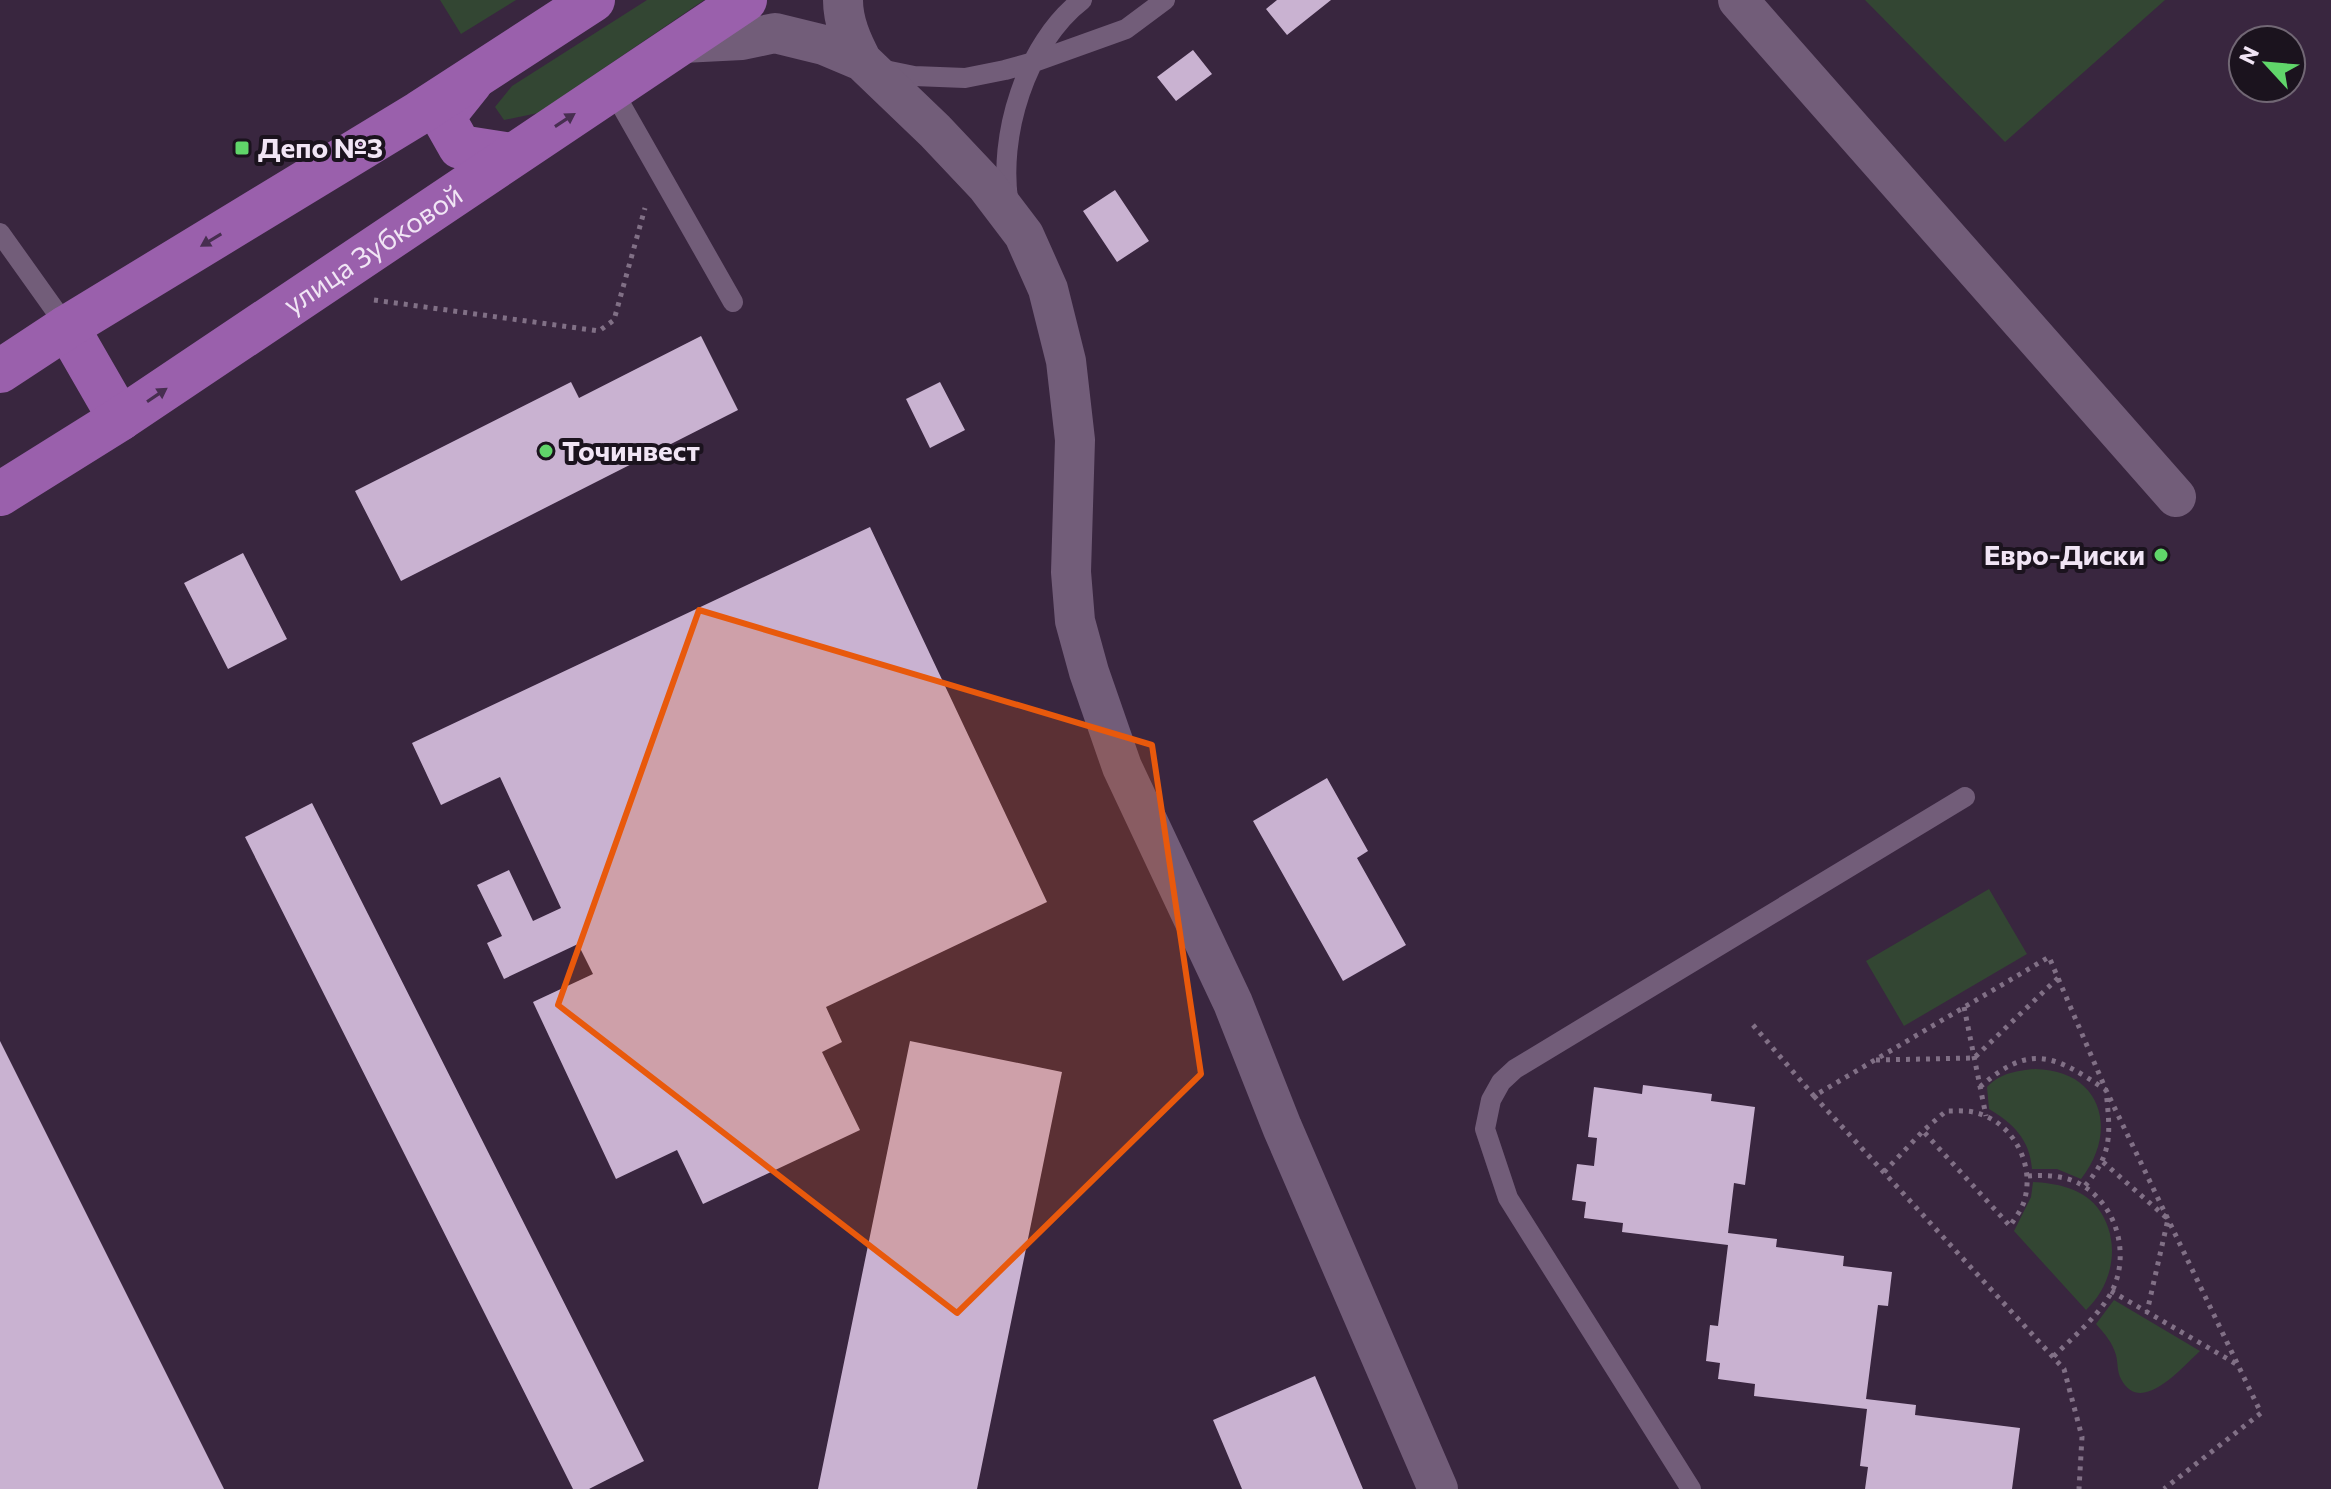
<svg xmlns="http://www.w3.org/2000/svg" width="2331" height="1489" font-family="Commissioner,sans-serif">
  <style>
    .green { fill: #334633 }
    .building { fill: #c9b2d1 }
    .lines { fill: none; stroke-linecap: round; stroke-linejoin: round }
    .path { stroke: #817086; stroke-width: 5; stroke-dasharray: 4 6; stroke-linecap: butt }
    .lane { stroke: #725d79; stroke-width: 20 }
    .street { stroke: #725d79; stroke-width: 40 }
    .primary { stroke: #9a60ac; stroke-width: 44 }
    .oneway { fill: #472e50 }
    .marked { fill: #e8590c; fill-opacity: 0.2; stroke: #e8590c; stroke-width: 6; stroke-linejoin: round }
    .poi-dot { fill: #60d56a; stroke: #1b131e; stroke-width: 3 }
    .labels { text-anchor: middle; stroke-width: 8; stroke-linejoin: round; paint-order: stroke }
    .poi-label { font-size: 28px; font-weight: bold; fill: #f1e5f5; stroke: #1b131e; text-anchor: start }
    .street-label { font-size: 28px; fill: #f1e5f5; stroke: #1b131e }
  </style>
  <rect width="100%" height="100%" fill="#39263f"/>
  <!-- green -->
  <path class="green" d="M440,0h76l-55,34z
    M647,0h57l-166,113 -34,7 -9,-13 17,-21z
    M1865,0h300l-160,142z
    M1989,889l38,65 -123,72 -38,-65z
    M2035,1069c67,1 84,62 46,110l-24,-10h-25c-2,-29 -19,-46 -43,-60l-2,-22c14,-14 29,-16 48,-18z
    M2033,1182c22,1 49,6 64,25 25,32 17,77 -11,103l-72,-79 17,-34z
    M2114,1300l86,51c-18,16 -59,66 -79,28 -4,-7 -3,-16 -5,-24 -4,-13 -11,-21 -20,-31z"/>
  <!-- building -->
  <path class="building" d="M1277,0h54l-44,35 -21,-26z
    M1193,50l19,24 -36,27 -19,-24z
    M1115,190l34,51 -32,21 -34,-51z
    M701,336l37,74 -337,171 -46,-90 216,-109 8,16z
    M940,382l25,48 -35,18 -24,-49z
    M870,527l177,375 -221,105 16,35 -20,10 38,78 -157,74 -26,-54 -61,29 -83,-177 60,-28 -15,-30 -74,35 -17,-36 15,-7 -25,-51 32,-15 24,51 28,-13 -61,-131 -59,28 -29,-62z
    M243,553l44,86 -59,30 -44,-86z
    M1327,778l41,73 -11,7 49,87 -63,36 -90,-160z
    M312,803l332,658 -55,28h-16l-328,-652z
    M0,1041l224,448h-224z
    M910,1041l152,31 -85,417h-159z
    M1643,1085l69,9 -1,7 44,6 -10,78 -11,-2 -6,50 49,6 -1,8 68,9 -1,10 49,6 -4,34 -10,-1 -12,94 50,6 -1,10 105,13 -8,61h-147l3,-22 -8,-1 7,-57 -113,-13 1,-12 -37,-5 2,-16 -14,-2 4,-36 8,1 10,-81 -106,-13 1,-9 -39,-5 2,-16 -14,-2 5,-36 17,2 3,-28 -9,-1 6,-50 48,7z
    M1315,1376l48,113h-121l-29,-69z"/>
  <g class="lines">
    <!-- path -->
    <path class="path" d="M374,300l225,31 15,-11 31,-112
      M1964,1007l22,109
      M1753,1025l61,71 235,-139 57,133 155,323 -97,76
      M1876,1060l98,-2 84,-80
      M1980,1087c50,-45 76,-31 126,3 4,42 8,63 -22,97
      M1814,1096l250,273 18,68 -3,52
      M2103,1162l65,57 -21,93
      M1884,1172l39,-41 23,-20c10,0 22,-1 31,2 36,10 57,50 48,85 -2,10 -10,20 -15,28l-87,-95
      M2028,1176c14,-1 29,-1 43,4 46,17 63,78 37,118 -14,22 -37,41 -55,59
      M2111,1291l127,74"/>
    <!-- lane -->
    <path class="lane" d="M880,69l34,7 51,2 40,-8 29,-8 92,-33 39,-29
      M612,89l121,213
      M1009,205c-12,-68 17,-162 73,-205
      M0,233l67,94
      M1691,1489l-183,-291 -23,-69 6,-29 10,-18 14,-13 450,-272"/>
    <!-- street -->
    <path class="street" d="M843,0c0,22 9,42 19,61
      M1738,0l438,497
      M682,43l60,-3 33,-7 49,12 38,16 73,70 51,54 38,50 24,54 18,72 9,79 -4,132 4,49 14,51 33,95 111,236 49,124 156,362"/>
    <!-- primary -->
    <g class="primary">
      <path d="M471,82l-28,35 17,30 51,8"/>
      <path d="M67,327l53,92"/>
      <path d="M0,371l67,-44 352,-214 174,-113"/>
      <path id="s1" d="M0,494l120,-75 625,-419"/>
    </g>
  </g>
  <!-- one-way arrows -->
  <defs><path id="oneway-solid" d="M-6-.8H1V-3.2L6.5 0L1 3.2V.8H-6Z" transform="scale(2)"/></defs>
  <g class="oneway">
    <use href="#oneway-solid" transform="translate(565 120) rotate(-33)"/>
    <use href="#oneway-solid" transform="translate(211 240) rotate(149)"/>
    <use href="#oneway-solid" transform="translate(157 395) rotate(-34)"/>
  </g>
  <!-- marked area -->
  <path class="marked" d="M699,610l453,135 49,329 -244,239 -399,-308z"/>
  <!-- markers -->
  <g class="poi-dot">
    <rect x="234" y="140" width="16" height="16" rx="4"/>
    <circle cx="546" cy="451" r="8"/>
    <circle cx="2161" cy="555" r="8"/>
  </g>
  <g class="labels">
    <!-- poi labels -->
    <g class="poi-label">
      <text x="258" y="158">Депо №3</text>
      <text x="562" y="461">Точинвест</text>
      <text x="2145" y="565" text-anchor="end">Евро-Диски</text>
    </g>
    <!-- street labels -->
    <g class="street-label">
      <text dy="10" stroke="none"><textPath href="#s1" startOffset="446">улица Зубковой</textPath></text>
    </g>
  </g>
  <!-- north arrow -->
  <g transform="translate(2267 64) rotate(296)"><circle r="38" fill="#1b131e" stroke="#716774" stroke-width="2"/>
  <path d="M0-6L14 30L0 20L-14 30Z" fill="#60d56a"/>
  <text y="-12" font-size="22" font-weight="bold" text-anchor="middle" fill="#f1e5f5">N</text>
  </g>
</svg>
